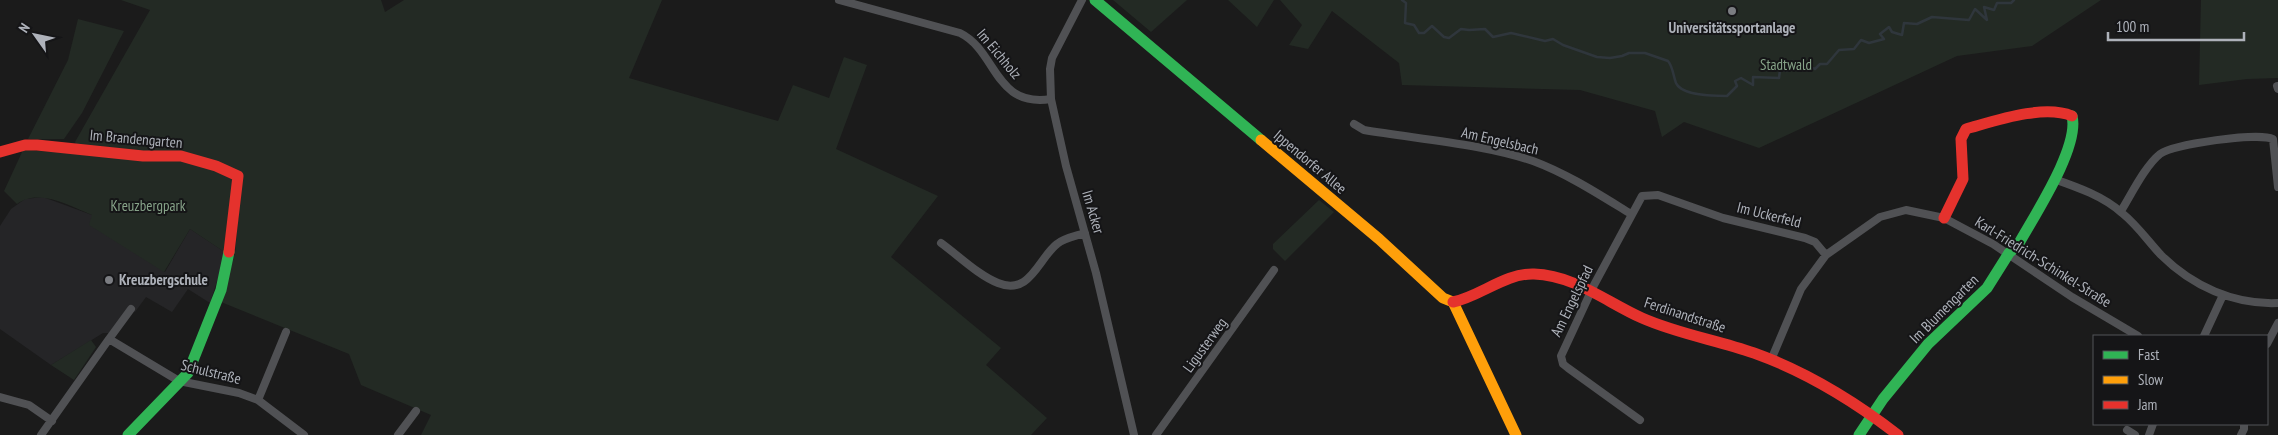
<svg xmlns="http://www.w3.org/2000/svg" width="2278" height="435" font-family="'PT Sans Narrow',sans-serif">
  <style>
    .built { fill: #252527 }
    .green { fill: #232a24 }
    .lines { fill: none; stroke-linecap: round; stroke-linejoin: round }
    .stream { stroke: #2f363c; stroke-width: 2.5 }
    .street { stroke: #505154; stroke-width: 8 }
    .fast { stroke: #30b455; stroke-width: 11 }
    .slow { stroke: #ff9f0a; stroke-width: 11 }
    .jam { stroke: #e5322d; stroke-width: 11 }
    .poi-dot { fill: #7b7d82; stroke: #151517; stroke-width: 2 }
    .labels { text-anchor: middle; stroke-width: 4; stroke-linejoin: round; paint-order: stroke }
    .poi-label { font-size: 15px; font-weight: bold; fill: #aeb2ba; stroke: #151517 }
    .street-label { font-size: 15px; fill: #aeb2ba; stroke: #151517 }
    .park-label { font-size: 15px; fill: #87a389; stroke: #151517 }
  </style>
  <rect width="100%" height="100%" fill="#1b1b1b"/>
  <!-- built -->
  <path class="built" d="M43,197l49,18 73,57 25,-43 36,24 -16,50 -22,-14 -16,23 -26,-15 -11,15 -6,-4 -20,25h-6l-52,32 -51,-36v-103l11,-17 14,-10z"/>
  <!-- green -->
  <path class="green" d="M121,0h260l4,12 19,-12h258l-33,78 149,43 15,-36 36,13 15,-41 23,8 -31,84 102,47 -47,61 110,91 -15,17 61,53 -16,17h-610l10,-20 -70,-30 -12,-31 -128,-52 14,-49 7,-77 -26,-13 -139,-16 -2,-5 75,-132z
    M1113,0h74l-36,32z
    M1228,0h46l-17,27z
    M1280,0h821l-69,46 -75,10 -198,92 -75,-26 -22,15 -7,-26 -75,-21 -178,-5 -3,-22 -67,-52 -24,38 -19,-4 13,-20z
    M2201,0h77v78l-31,1 -48,6z
    M78,19l46,12 -42,82 -18,26h-36l40,-79z
    M23,150l157,9 55,19 -9,75 -36,-24 -26,43 -75,-47 3,-10c-23,-9 -52,-27 -75,-11l-13,-13z
    M1319,200l15,12 -49,49 -12,-12v-5z
    M91,340l5,7 -22,33 -23,-15z"/>
  <g class="lines">
    <!-- stream -->
    <path class="stream" d="M1402,0l4,3 -1,20 9,2 5,8h5l8,-7 12,11 5,1 12,-9 8,1 16,-1 8,8 18,-4 34,8 8,-2 10,6 34,12 13,1 12,-2 7,-3h16l23,8c5,6 5,14 8,22 6,13 38,13 51,13l10,-10 -2,-5 6,-3 12,7v-8l26,1 1,-8 7,1 5,-10 23,8 5,-5h7l12,-14 15,-1 7,-9 8,3 15,-4 -4,-5 9,-7 3,5 10,3 2,-12 13,1 15,-7 37,3 6,-11 12,11 -3,-13 10,3 3,-7h14l3,-3"/>
    <!-- street -->
    <path class="street" d="M839,0l121,33c37,18 34,75 91,66
      M1082,0l-30,58 -2,11 1,30 15,67 30,107 38,162
      M2277,86l1,3
      M1354,124l10,6c53,9 120,14 169,31 35,13 67,34 98,53
      M2054,179c23,8 49,17 68,34 15,12 26,28 39,42 31,31 73,50 117,48
      M2121,211c10,-16 24,-45 39,-57 13,-10 99,-22 113,-15l5,48
      M941,243c18,13 37,32 57,40 32,13 40,-24 59,-39 7,-6 19,-8 28,-11
      M2204,336l19,-41
      M109,339l22,-30
      M2267,344l11,-21
      M1771,360l30,-71 25,-34 54,-38 26,-7 38,8 49,26 79,53 66,39
      M0,397l29,8 23,16
      M258,400l28,-68
      M1640,420l-72,-52 -5,-4 -2,-8 33,-71 48,-89 16,-1 65,23 82,20 10,4 11,13
      M2127,430l8,5
      M41,435l68,-96 70,42 60,12 19,7 46,35
      M398,435l18,-24
      M1156,435l118,-165
      M2149,435l4,-11
      M2241,435l3,-6v-5"/>
    <!-- fast -->
    <path class="fast" d="M1095,0l166,140
      M128,435l60,-62 33,-83 8,-38
      M1859,435l24,-36 45,-55 59,-56 22,-35 9,-8c16,-29 62,-98 54,-129"/>
    <!-- slow -->
    <path class="slow" d="M1261,140l118,99 64,59 10,4 63,133"/>
    <!-- jam -->
    <path class="jam" d="M0,152l25,-7h12l106,11h38l35,10 22,10 -9,76
      M1944,218l19,-39 -2,-40 5,-10c29,-8 77,-25 106,-13
      M1453,302c28,-6 52,-29 81,-28 40,1 74,29 108,44 36,16 75,22 112,35 53,19 100,48 144,82"/>
  </g>
  <!-- markers -->
  <g class="poi-dot">
    <circle cx="1732" cy="11" r="5"/>
    <circle cx="109" cy="280" r="5"/>
  </g>
  <g class="labels">
    <!-- poi labels -->
    <g class="poi-label">
      <text x="1732" y="33">Universitätssportanlage</text>
      <text x="119" y="285" text-anchor="start">Kreuzbergschule</text>
    </g>
    <!-- street labels -->
    <g class="street-label">
      <text transform="translate(999 54) rotate(50)" y="5">Im Eichholz</text>
      <text transform="translate(136 139) rotate(5)" y="5">Im Brandengarten</text>
      <text transform="translate(1500 141) rotate(13)" y="5">Am Engelsbach</text>
      <text transform="translate(1310 162) rotate(40)" y="5">Ippendorfer Allee</text>
      <text transform="translate(1093 212) rotate(74)" y="5">Im Acker</text>
      <text transform="translate(1769 215) rotate(14)" y="5">Im Uckerfeld</text>
      <text transform="translate(2043 262) rotate(32)" y="5">Karl-Friedrich-Schinkel-Straße</text>
      <text transform="translate(1572 301) rotate(-64)" y="5">Am Engelspfad</text>
      <text transform="translate(1944 309) rotate(-45)" y="5">Im Blumengarten</text>
      <text transform="translate(1685 315) rotate(18)" y="5">Ferdinandstraße</text>
      <text transform="translate(1205 345) rotate(-54)" y="5">Ligusterweg</text>
      <text transform="translate(211 372) rotate(14)" y="5">Schulstraße</text>
    </g>
    <!-- park labels -->
    <g class="park-label">
      <text x="1786" y="70">Stadtwald</text>
      <text x="148" y="211">Kreuzbergpark</text>
    </g>
  </g>
  <!-- legend -->
  <rect x="2093" y="335" width="175" height="90" fill="#151517" stroke="#525458"/>
  <rect x="2103" y="351" width="25" height="8" fill="#30b455" stroke="#525458"/>
  <text x="2138" y="360" font-size="15" fill="#aeb2ba">Fast</text>
  <rect x="2103" y="376" width="25" height="8" fill="#ff9f0a" stroke="#525458"/>
  <text x="2138" y="385" font-size="15" fill="#aeb2ba">Slow</text>
  <rect x="2103" y="401" width="25" height="8" fill="#e5322d" stroke="#525458"/>
  <text x="2138" y="410" font-size="15" fill="#aeb2ba">Jam</text>
  <!-- north arrow -->
  <g transform="translate(35 35) rotate(303)" stroke="#151517" stroke-width="4" paint-order="stroke">
  <path d="M0-4L9 19L0 12L-9 19Z" fill="#aeb2ba"/>
  <text y="-8" font-size="14" font-weight="bold" text-anchor="middle" fill="#aeb2ba">N</text>
  </g>
  <!-- scale -->
  <path d="M2108 32v8h136v-8" fill="none" stroke="#aeb2ba" stroke-width="2.5"/>
  <text x="2116" y="32" font-size="15" fill="#aeb2ba" stroke="#151517" stroke-width="4" paint-order="stroke">100 m</text>
</svg>
